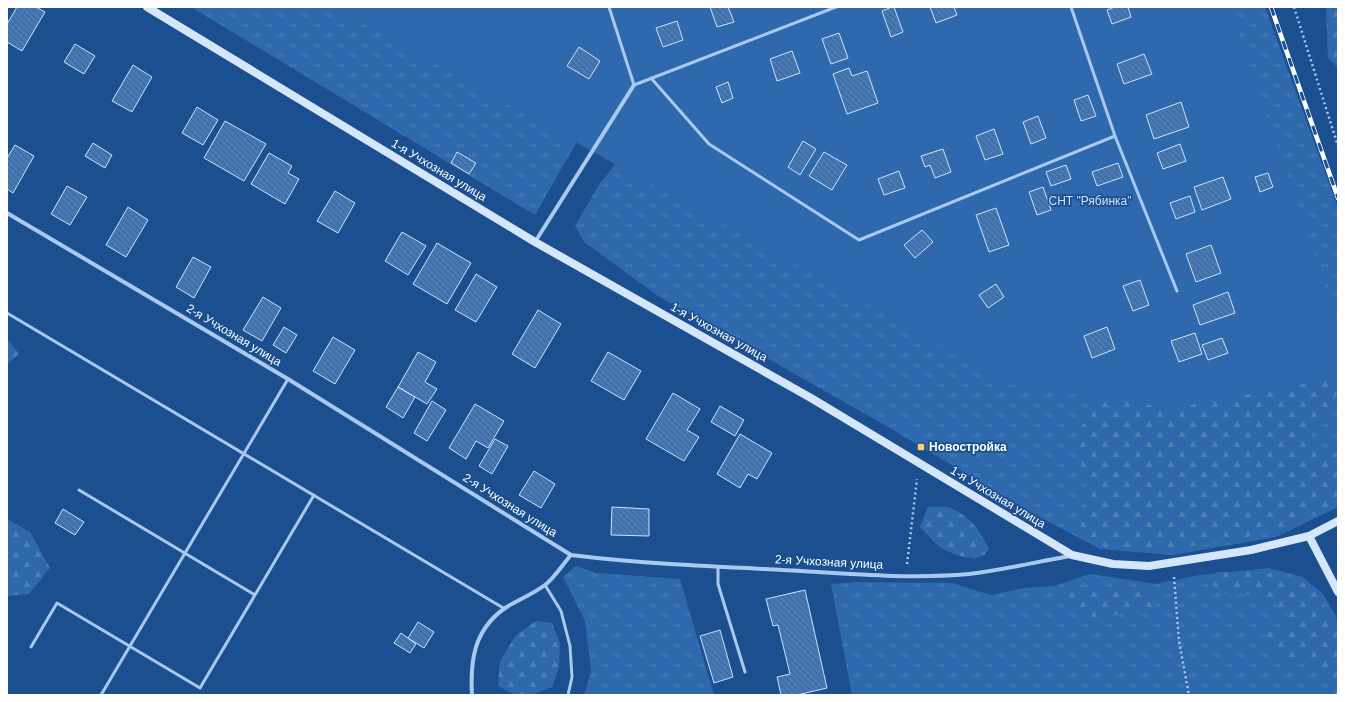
<svg xmlns="http://www.w3.org/2000/svg" width="1345" height="702" font-family="Helvetica,sans-serif">
  <style>
    .grass { fill: url(#grass-tufts) }
    .forest { fill: url(#forest-firs) }
    .garden { fill: #2e69ad }
    .building { fill: url(#building-back-hatch); stroke: #cfe3fa }
    .lines { fill: none; stroke-linecap: round; stroke-linejoin: round }
    .path { stroke: #a9c9ee; stroke-width: 2.5; stroke-dasharray: 2 3; stroke-linecap: butt }
    .lane { stroke: #a9c9ee; stroke-width: 3 }
    .street { stroke: #a9c9ee; stroke-width: 4 }
    .secondary { stroke: #d6e6fa; stroke-width: 8 }
    .rail-casing { stroke: #fff; stroke-width: 4.5 }
    .rail { stroke: #1b4f8f; stroke-width: 3; stroke-dasharray: 9; stroke-linecap: butt }
    .poi-dot { fill: #ffd166; stroke: #1b4f8f; stroke-width: 1.5 }
    .labels { text-anchor: middle; stroke-width: 3.5; stroke-linejoin: round; paint-order: stroke }
    .street-label { font-size: 12px; fill: #fff; stroke: #1b4f8f }
    .park-label { font-size: 12px; fill: #cfe3fa; stroke: #1b4f8f }
    .poi-label { font-size: 12px; font-weight: bold; fill: #fff; stroke: #1b4f8f; text-anchor: start }
  </style>
  <defs>
    <pattern id="grass-tufts" width="24" height="20" patternUnits="userSpaceOnUse"><rect width="24" height="20" fill="#2e69ad"/><path d="M3 7l-1-3M5 7V3M7 7l1-3M15 17l-1-3M17 17v-4M19 17l1-3" fill="none" stroke="#4d80b9"/></pattern>
    <pattern id="forest-firs" width="22" height="20" patternUnits="userSpaceOnUse"><rect width="22" height="20" fill="#2e69ad"/><path d="M5 1l3.5 6h-7zM16 11l3.5 6h-7z" fill="#4d80b9"/></pattern>
    <pattern id="building-back-hatch" width="6" height="6" patternUnits="userSpaceOnUse"><rect width="6" height="6" fill="#4478b7"/><path d="M-1 5l2 2M0 0l6 6M5-1l2 2" fill="none" stroke="#486282"/></pattern>
  </defs>
  <rect width="100%" height="100%" fill="#1b4f8f"/>
  <!-- grass -->
  <path class="grass" d="M191,7h192l199,126 -47,82z
    M1223,7h42l73,201v134z
    M637,136l701,221v150l-62,30 -103,18 -73,-6 -68,-36 -144,-86 -230,-131 -74,-54 -9,-16 23,-40z
    M576,566l20,7 84,6 34,116h-130l7,-24 -6,-50 -22,-44z
    M1268,568l35,9 21,18 14,26v74h-486l-21,-111 27,-2 93,1 41,12 32,-7 30,-2 36,-12 66,10 44,-9z"/>
  <!-- forest -->
  <path class="forest" d="M1326,7h12v61l-10,-10z
    M7,339l12,15 -12,10z
    M1332,349l6,41 -10,25 -16,13 -2,17 11,7 17,1v49l-13,8 -50,21 -46,10 -86,11 -35,-3 -28,-18 7,-42 -11,-44 11,-31 34,-22z
    M928,507c6,0 13,-1 19,0 21,6 34,24 42,43l-5,5 -10,4 -18,-4 -17,-8 -19,-20z
    M7,519l23,13 20,36 -21,26 -22,2z
    M1218,572h40l31,4 24,12 25,40v67h-2l-15,-22 -19,-16 -18,1 -20,-9 1,-17 20,-5 4,-10 -13,-14 -15,-2 -7,-5 -13,-3h-16l-20,-13z
    M1075,586l15,1 14,5 53,-2 -1,15 -22,8 -53,6 -17,-21z
    M536,621l16,2 8,20 -1,24 -7,20 -21,8h-16l-17,-9 2,-25 16,-26z"/>
  <!-- garden -->
  <path class="garden" d="M334,7h895l109,314v56l-165,31 -165,-24z"/>
  <!-- building -->
  <path class="building" d="M17,7h19l9,5 -23,39 -15,-9v-18z
    M710,7h18l6,15 -17,5z
    M892,7h2l9,25 -12,5 -9,-26z
    M930,7h24l3,8 -21,8z
    M1115,7h13l3,10 -19,7 -5,-14z
    M677,21l6,19 -20,7 -7,-19z
    M839,33l9,25 -17,6 -9,-25z
    M75,44l20,12 -11,18 -20,-12z
    M579,47l21,14 -11,18 -22,-13z
    M792,51l8,22 -23,8 -7,-22z
    M1144,54l8,20 -28,10 -7,-20z
    M133,65l19,12 -20,35 -20,-11z
    M849,68l3,8 15,-5 11,32 -31,11 -14,-40z
    M728,82l5,16 -11,5 -6,-16z
    M1088,95l8,21 -15,5 -7,-21z
    M1181,102l8,25 -35,12 -8,-24z
    M197,107l21,13 -15,25 -21,-12z
    M1038,116l8,22 -15,6 -8,-22z
    M225,121l41,23 -22,37 -40,-23z
    M994,129l9,25 -18,6 -9,-24z
    M803,141l13,8 -16,26 -12,-8z
    M93,143l19,12 -7,13 -20,-12z
    M1180,144l6,17 -23,8 -6,-16z
    M15,145l19,11 -21,37 -6,-4v-31z
    M943,149l8,23 -16,6 -5,-13 -5,2 -4,-11z
    M457,152l19,11 -7,11 -18,-11z
    M824,152l23,13 -15,25 -23,-14z
    M269,153l23,13 -4,7 11,6 -14,25 -34,-20z
    M1118,163l5,14 -26,9 -5,-14z
    M1066,165l5,14 -20,7 -5,-14z
    M899,171l6,17 -21,7 -6,-16z
    M1268,173l5,14 -13,5 -5,-15z
    M1223,177l8,22 -29,11 -8,-23z
    M67,186l20,11 -17,28 -19,-11z
    M1043,187l8,23 -14,5 -8,-23z
    M335,191l20,12 -17,30 -21,-12z
    M1190,196l5,16 -19,7 -6,-16z
    M128,207l20,13 -22,37 -20,-12z
    M996,208l13,37 -20,7 -13,-37z
    M922,230l11,12 -18,16 -11,-13z
    M402,232l24,14 -18,29 -23,-14z
    M437,243l34,20 -24,41 -34,-20z
    M1211,245l10,28 -25,9 -10,-28z
    M193,257l18,10 -17,31 -18,-11z
    M476,274l21,13 -21,35 -21,-12z
    M1140,280l9,25 -16,6 -10,-25z
    M996,284l8,13 -16,11 -9,-13z
    M1228,292l7,21 -35,12 -7,-20z
    M263,297l18,11 -19,33 -19,-11z
    M538,310l23,14 -26,44 -23,-14z
    M284,327l13,8 -11,18 -13,-8z
    M1107,327l8,22 -23,9 -8,-22z
    M1195,333l7,21 -23,8 -8,-21z
    M333,337l22,13 -20,34 -22,-13z
    M1222,338l6,15 -20,7 -6,-15z
    M418,352l18,10 -11,20 12,7 -10,15 -29,-17z
    M608,352l33,19 -17,29 -33,-19z
    M398,387l17,10 -12,21 -17,-11z
    M673,393l27,16 -13,21 12,7 -15,24 -38,-22z
    M432,401l14,9 -19,31 -13,-8z
    M475,404l29,17 -16,27 -12,-7 -10,18 -17,-11z
    M720,406l24,14 -9,16 -24,-14z
    M740,434l32,19 -15,26 -9,-5 -8,14 -23,-14z
    M495,439l13,7 -16,28 -13,-8z
    M534,471l21,13 -14,24 -22,-13z
    M612,507l37,2v27l-38,-1z
    M63,509l21,13 -9,13 -20,-12z
    M805,590l22,98 -30,7h-16l-4,-18 13,-3 -12,-49 -5,1 -7,-27z
    M418,622l16,10 -10,16 -16,-10z
    M720,630l13,47 -19,6 -14,-47z
    M401,633l15,11 -6,9 -16,-10z"/>
  <g class="lines">
    <!-- path -->
    <path class="path" d="M1294,7l44,139
      M907,564l10,-85
      M1174,577l5,64 10,54"/>
    <!-- lane -->
    <path class="lane" d="M609,7l25,78 202,-78
      M1071,7l44,129 62,155
      M651,78l58,66 150,96 256,-104
      M7,313l498,296
      M79,490l176,105
      M718,567v17l27,88
      M545,585l16,26 9,35 2,31 -4,18
      M31,647l26,-44 143,85 114,-193
      M101,695l187,-316"/>
    <!-- street -->
    <path class="street" d="M7,213l281,166 283,176c64,8 129,11 193,14 68,3 137,11 205,5 34,-4 67,-12 101,-18
      M535,242l99,-157
      M472,695c-2,-35 2,-65 33,-87 13,-8 28,-14 40,-23 9,-7 18,-21 26,-30"/>
    <!-- secondary -->
    <path class="secondary" d="M147,7l388,235 276,156 261,157 41,9 36,2 102,-16 58,-14 29,-15
      M1309,536l29,56"/>
    <!-- rail casing -->
    <g class="rail-casing">
      <path id="rail" d="M1271,7l67,191"/>
    </g>
    <!-- rail -->
    <use href="#rail" class="rail"/>
  </g>
  <!-- markers -->
  <rect class="poi-dot" x="917" y="443" width="8" height="8" rx="2"/>
  <g class="labels">
    <!-- street labels -->
    <g class="street-label">
      <text transform="translate(439 170) rotate(31)" y="4">1-я Учхозная улица</text>
      <text transform="translate(719 332) rotate(29)" y="4">1-я Учхозная улица</text>
      <text transform="translate(234 335) rotate(31)" y="4">2-я Учхозная улица</text>
      <text transform="translate(998 497) rotate(31)" y="4">1-я Учхозная улица</text>
      <text transform="translate(510 505) rotate(32)" y="4">2-я Учхозная улица</text>
      <text transform="translate(829 562) rotate(3)" y="4">2-я Учхозная улица</text>
    </g>
    <!-- park labels -->
    <g class="park-label">
      <text x="1090" y="205">СНТ "Рябинка"</text>
    </g>
    <!-- poi labels -->
    <g class="poi-label">
      <text x="929" y="451">Новостройка</text>
    </g>
  </g>
  <!-- border -->
  <rect width="1345" height="702" fill="none" stroke="#ffffff" stroke-width="16"/>
</svg>
